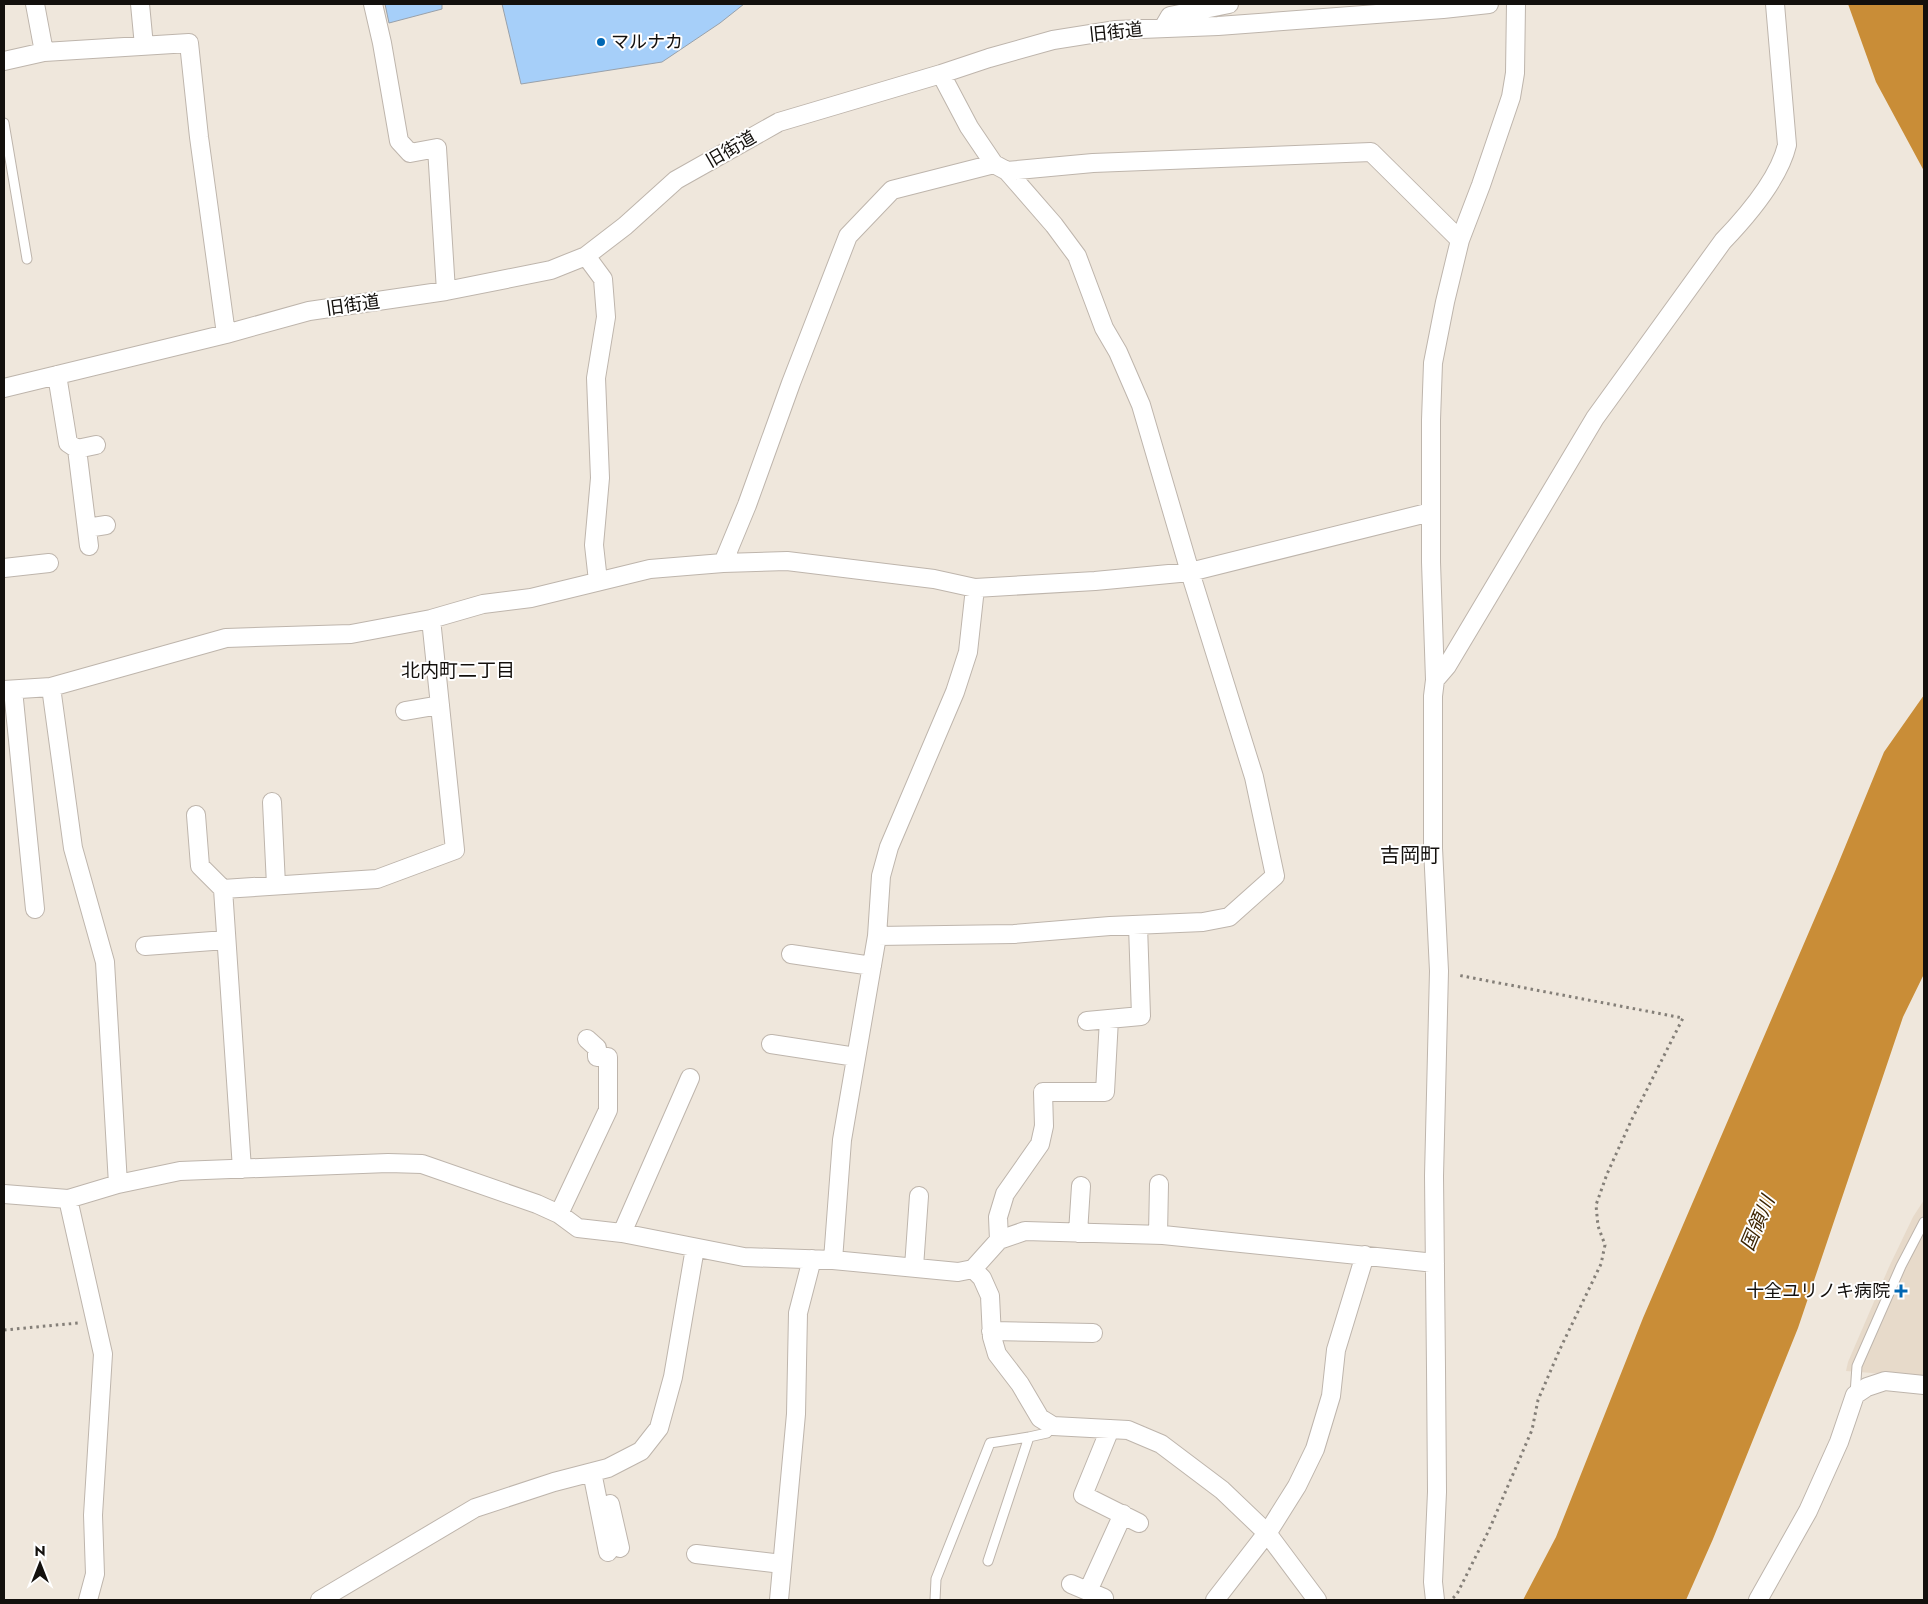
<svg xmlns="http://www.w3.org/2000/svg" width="1928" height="1604" font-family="Jost,'Noto Sans JP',sans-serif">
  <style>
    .built { fill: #e7daca }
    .water { fill: #c98d37 }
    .building { fill: #a6cff9; stroke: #99a1aa }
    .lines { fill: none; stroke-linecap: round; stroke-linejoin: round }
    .service-casing { stroke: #beb5ac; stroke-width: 11 }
    .minor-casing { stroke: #beb5ac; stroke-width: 20 }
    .path { stroke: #847f78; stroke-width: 3; stroke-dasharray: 2.5 4; stroke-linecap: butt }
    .service { stroke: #fff; stroke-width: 9 }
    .minor { stroke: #fff; stroke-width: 18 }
    .poi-dot { fill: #0167b3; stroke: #fff; stroke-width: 2 }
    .labels { text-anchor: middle; stroke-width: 4; stroke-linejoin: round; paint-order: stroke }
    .street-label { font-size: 18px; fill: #13100d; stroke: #fff }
    .poi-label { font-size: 18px; fill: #13100d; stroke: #fff; text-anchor: start }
    .neighbourhood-label { font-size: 19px; fill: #13100d; stroke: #fff }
    .water-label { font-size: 19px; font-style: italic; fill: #3d2400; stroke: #fff }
    .quarter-label { font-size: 20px; fill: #13100d; stroke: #fff }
  </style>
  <rect width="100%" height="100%" fill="#efe7dc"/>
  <!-- built -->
  <path class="built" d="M1924,1200v177l-78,-6 2,-9 41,-95 24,-50z"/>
  <!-- water -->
  <path class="water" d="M1848,4h76v167l-48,-89z
    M1924,695v279l-21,43 -105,311 -85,211 -27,61h-163l33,-63 87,-219 193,-449 48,-117z"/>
  <!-- building -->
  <path class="building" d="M385,4h57v5l-53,14z
    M502,4h242l-24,19 -58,39 -141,22z"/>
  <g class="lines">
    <!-- service casing -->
    <g class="service-casing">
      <path id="service" d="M4,123l23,136
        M1855,1394l2,-28 44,-100 23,-44
        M988,1561l41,-124 18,-4 6,-7
        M935,1600l1,-21 54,-136 39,-6"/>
    </g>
    <!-- minor casing -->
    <g class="minor-casing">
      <path id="minor" d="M35,4l9,48 145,-9 10,94 27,197
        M140,4l4,42
        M373,4l9,39 17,98 11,12 27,-5 9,143
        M1163,28l7,-12 59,-12
        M4,61l40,-9
        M1007,171l86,-8 278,-11 89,88
        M586,256l17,23 3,38 -10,61 4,100 -6,67 4,36
        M57,375l11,68 9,6 19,-4
        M4,388l222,-54 83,-23 137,-20 105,-21 35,-14 39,-30 51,-46 103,-58 162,-48 48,-16 64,-18 63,-10 102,-4 225,-17 46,-5
        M77,449l12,97
        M87,528l19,-3
        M723,563l24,-58 44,-122 57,-147 44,-46 102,-26
        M4,568l45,-5
        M1435,680l12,-14 148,-248 128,-177c23,-24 56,-62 64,-96l-12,-141
        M51,687l22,161 32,114 13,222
        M4,690l47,-3 175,-49 125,-4 80,-15 52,-15 48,-6 119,-29 73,-6 64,-2 147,18 41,9 120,-7 95,-9 241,-60
        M13,690l22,219
        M405,711l35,-6
        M272,802l4,83
        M196,815l4,51 23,23
        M877,936l137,-2 96,-8 93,-4 26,-5 46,-41 -21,-99 -64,-205 -49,-167 -23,-53 -14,-24 -27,-72 -23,-31 -47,-54 -13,-7 -25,-37 -28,-53
        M145,946l81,-6
        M791,954l81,12
        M1087,1021l54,-5 -3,-91
        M771,1044l85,13
        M242,1169l-19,-280 154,-10 78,-29 -24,-231
        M4,1194l64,5 50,-15 62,-13 208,-8 34,1 115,40 22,10 19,14 44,5 122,24 89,3 125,12 15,-3 26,-29 26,-9 138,4 272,28
        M68,1199l35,155 -10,161 2,59 -7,26
        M559,1214l49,-104v-53h-11v-9l-10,-9
        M622,1233l68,-155
        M1078,1233l3,-47
        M1158,1235l1,-51
        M999,1240l-1,-23 7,-23 35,-50 4,-18 -1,-34h62l4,-73
        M833,1260l9,-120 35,-204 4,-60 8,-29 66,-155 13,-40 7,-64
        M914,1267l5,-71
        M973,1269l9,9 8,18 2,41 5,17 23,30 20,34 13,8 75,4 33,14 61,46 45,43 50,67
        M991,1331l102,2
        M1110,1429l-27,66 56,28
        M592,1472l16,80
        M610,1504l10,44
        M696,1554l86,10
        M1071,1584l33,14
        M1088,1591l35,-77
        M320,1600l155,-92 79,-26 54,-14 33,-17 18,-23 14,-51 22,-129
        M779,1600l17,-186 2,-101 14,-54
        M1215,1600l55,-71 27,-43 18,-37 16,-53 5,-46 29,-95
        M1435,1600l-2,-18 4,-90 -1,-124 -2,-192 5,-205 -6,-123v-152l2,-16 -4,-118v-142l2,-57 12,-61 15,-62 21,-55 30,-88 4,-24 1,-69
        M1758,1600l50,-89 31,-69 16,-47 12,-8 18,-6 39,4"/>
    </g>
    <!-- path -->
    <path class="path" d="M4,1330l74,-7
      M1453,1598l4,-4 32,-64 43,-100 6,-30 22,-51 41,-85 4,-19 -7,-19 -2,-21 11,-31 25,-55 51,-101 -226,-43"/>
    <!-- service -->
    <use href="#service" class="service"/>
    <!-- minor -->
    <use href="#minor" class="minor"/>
  </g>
  <!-- markers -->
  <g class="poi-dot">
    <circle cx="601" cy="42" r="5"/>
    <path d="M1898.5 1283.5h5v5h5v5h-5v5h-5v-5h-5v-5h5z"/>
  </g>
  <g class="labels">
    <!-- street labels -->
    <g class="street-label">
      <text transform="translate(1116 32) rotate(-6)" y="6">旧街道</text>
      <text transform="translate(731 149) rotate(-30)" y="6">旧街道</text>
      <text transform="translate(353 305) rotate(-8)" y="6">旧街道</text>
    </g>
    <!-- poi labels -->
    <g class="poi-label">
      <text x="611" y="48">マルナカ</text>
      <text x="1890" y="1297" text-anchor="end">十全ユリノキ病院</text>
    </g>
    <!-- neighbourhood labels -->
    <g class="neighbourhood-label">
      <text x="458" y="677">北内町二丁目</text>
    </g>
    <!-- water labels -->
    <g class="water-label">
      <text transform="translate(1757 1223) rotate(-67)" y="7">国領川</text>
    </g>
    <!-- quarter labels -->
    <g class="quarter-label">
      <text x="1410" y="862">吉岡町</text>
    </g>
  </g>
  <!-- border -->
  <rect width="1928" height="1604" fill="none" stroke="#13100d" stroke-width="10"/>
  <!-- north arrow -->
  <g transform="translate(40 1564)" stroke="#ffffff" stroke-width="4" paint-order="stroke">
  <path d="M0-4L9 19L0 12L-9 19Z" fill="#13100d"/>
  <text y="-8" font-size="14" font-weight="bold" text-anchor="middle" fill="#13100d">N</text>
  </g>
</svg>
